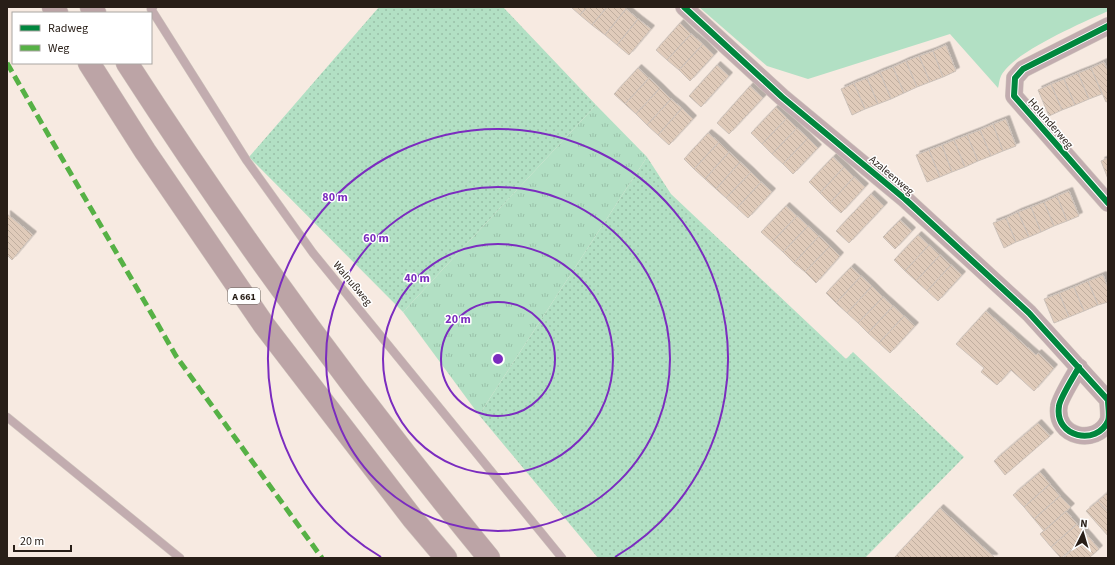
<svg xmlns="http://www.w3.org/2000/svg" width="1115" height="565" font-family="'Source Sans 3',sans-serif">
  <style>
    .grass { fill: url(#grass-tufts) }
    .park { fill: #b2e0c4 }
    .garden { fill: url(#garden-dots) }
    .building { fill: url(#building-back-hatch); stroke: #ccc1b9; filter: url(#shadow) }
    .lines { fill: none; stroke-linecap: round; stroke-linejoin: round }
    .lane-casing { stroke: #d0c6be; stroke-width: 9 }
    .street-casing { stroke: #d0c6be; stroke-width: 18 }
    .highway-casing { stroke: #d0c6be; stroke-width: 23 }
    .lane { stroke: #c2acaf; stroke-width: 8 }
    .street { stroke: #c2acaf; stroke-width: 17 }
    .highway { stroke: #bca4a6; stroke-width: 22 }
    .quiet { stroke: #56b145; stroke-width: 5; stroke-dasharray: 10 5; stroke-linecap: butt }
    .cycleway-casing { stroke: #fff; stroke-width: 8 }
    .cycleway { stroke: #00873e; stroke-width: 6 }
    .ring { fill: none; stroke: #7b2cbf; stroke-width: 2 }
    .labels { text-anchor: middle; stroke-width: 3; stroke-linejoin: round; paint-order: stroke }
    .shield { fill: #fff; stroke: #68625d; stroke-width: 1 }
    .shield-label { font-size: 10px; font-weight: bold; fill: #281e17 }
    .street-label { font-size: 11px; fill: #281e17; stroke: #fff }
    .centre { fill: #7b2cbf; stroke: #fff; stroke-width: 2 }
    .ring-label { font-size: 12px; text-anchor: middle; font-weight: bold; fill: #7b2cbf; stroke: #fff; stroke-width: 3; stroke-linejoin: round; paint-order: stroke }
  </style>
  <defs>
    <pattern id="grass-tufts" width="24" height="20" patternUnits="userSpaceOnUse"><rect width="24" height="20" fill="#b2e0c4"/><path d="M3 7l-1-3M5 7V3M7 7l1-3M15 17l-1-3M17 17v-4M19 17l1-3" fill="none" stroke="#99c0a8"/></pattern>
    <pattern id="garden-dots" width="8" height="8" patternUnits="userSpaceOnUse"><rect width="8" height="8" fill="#b2e0c4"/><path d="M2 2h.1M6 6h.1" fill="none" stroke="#99c0a8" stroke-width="1.8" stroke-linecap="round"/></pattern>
    <pattern id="building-back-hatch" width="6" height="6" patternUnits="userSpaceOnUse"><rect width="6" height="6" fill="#e0cbba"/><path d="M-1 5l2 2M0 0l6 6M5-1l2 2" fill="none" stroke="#c0ae9f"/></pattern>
    <filter id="shadow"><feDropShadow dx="3.5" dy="-3.5" stdDeviation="0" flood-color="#0004"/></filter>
  </defs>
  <rect width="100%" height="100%" fill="#f7eae1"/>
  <!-- grass -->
  <path class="grass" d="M596,105l51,52 -168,258 -76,-103z"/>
  <!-- park -->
  <path class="park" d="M699,7h409v4c-26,12 -95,41 -107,65 -2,4 -2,9 -3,12l-48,-54 -142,45 -41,-13z"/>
  <!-- garden -->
  <path class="garden" d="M379,7h124l93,98 -193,207 -154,-155z
    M647,157l24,37 175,165 7,-7 111,105 -99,101h-267l-119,-143z"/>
  <!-- building -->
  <path class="building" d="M571,7h16l-7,8z
    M587,7h20l-15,18 -12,-10z
    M607,7h17l2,2 -21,26 -13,-10z
    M626,9l12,10 -21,26 -12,-10z
    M638,19l13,10 -22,26 -12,-10z
    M680,23l11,11 -24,26 -11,-10z
    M691,34l12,10 -24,26 -12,-10z
    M703,44l11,11 -24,26 -11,-11z
    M946,45l10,26 -13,6 -10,-26z
    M933,51l10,26 -13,5 -11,-26z
    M919,56l11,26 -13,5 -11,-26z
    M906,61l11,26 -13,6 -11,-26z
    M1104,62l4,9v30l-2,1 -15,-34z
    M717,65l12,11 -28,31 -12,-11z
    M893,67l11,26 -13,6 -11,-27z
    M638,68l11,10 -24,26 -11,-10z
    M1091,68l11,26 -13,5 -11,-26z
    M880,72l11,27 -13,5 -11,-26z
    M1078,73l11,26 -14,6 -11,-26z
    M649,78l11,10 -24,26 -11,-10z
    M867,78l11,26 -13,5 -11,-26z
    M1064,79l11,26 -13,5 -11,-26z
    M854,83l11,26 -13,6 -11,-26z
    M1051,84l11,26 -13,6 -11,-26z
    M750,86l13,12 -34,36 -12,-11z
    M660,88l11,11 -24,26 -11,-11z
    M671,99l11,9 -24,27 -11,-10z
    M776,107l11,11 -25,26 -11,-11z
    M682,108l11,11 -24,26 -11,-10z
    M787,118l10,10 -25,26 -10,-10z
    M1006,119l10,27 -13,5 -10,-27z
    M993,124l10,27 -12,5 -11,-26z
    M797,128l11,10 -25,26 -11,-10z
    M980,130l11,26 -13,5 -11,-26z
    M708,133l11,9 -25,27 -10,-10z
    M967,135l11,26 -13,6 -11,-27z
    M808,138l10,10 -25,26 -10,-10z
    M954,140l11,27 -13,5 -10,-27z
    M719,142l10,10 -24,27 -11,-10z
    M942,145l10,27 -12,5 -11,-27z
    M929,150l11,27 -13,5 -11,-27z
    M729,152l11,10 -24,27 -11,-10z
    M833,157l11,10 -24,26 -11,-11z
    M1108,158v21l-7,-18z
    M740,162l11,10 -25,26 -10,-9z
    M844,167l10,10 -24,26 -10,-10z
    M751,172l10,10 -24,26 -11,-10z
    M854,177l11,10 -24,26 -11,-10z
    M761,182l11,10 -24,26 -11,-10z
    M1069,191l10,25 -12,5 -10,-25z
    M871,194l13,12 -35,37 -13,-12z
    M1057,196l10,25 -13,5 -10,-24z
    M1044,202l10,24 -13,6 -10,-25z
    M786,206l11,10 -25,26 -11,-10z
    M1031,207l10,25 -12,5 -11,-25z
    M1018,212l11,25 -13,5 -10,-24z
    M7,214l26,21 -21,25 -5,-5z
    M797,216l11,10 -25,26 -11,-10z
    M1006,218l10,24 -12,6 -11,-25z
    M900,220l12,11 -17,18 -12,-12z
    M808,226l11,10 -25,27 -11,-11z
    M918,235l11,10 -24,26 -11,-11z
    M819,236l11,10 -25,26 -11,-9z
    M929,245l11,10 -24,26 -11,-10z
    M830,246l10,10 -24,27 -11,-11z
    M940,255l11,10 -24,26 -11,-10z
    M951,265l11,10 -24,26 -11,-10z
    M851,267l10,9 -25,27 -10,-10z
    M1103,275l5,13v14l-10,3 -10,-24z
    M861,276l11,10 -25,27 -11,-10z
    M1088,281l10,24 -14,6 -10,-24z
    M872,286l11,11 -25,26 -11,-10z
    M1074,287l10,24 -15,6 -10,-24z
    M1059,293l10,24 -15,6 -10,-24z
    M883,297l10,9 -25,27 -10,-10z
    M893,306l11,10 -25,27 -11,-10z
    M986,311l50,44 2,-2 16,15 -20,23 -23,-21 -14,15 -16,-13 3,-4 -28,-24z
    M904,316l11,10 -25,27 -11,-10z
    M1038,423l12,13 -45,39 -11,-14z
    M1040,472l10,12 -26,23 -11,-12z
    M1050,484l10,12 -26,23 -10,-12z
    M1108,492v20l-10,-11z
    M1060,496l11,11 -27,24 -10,-12z
    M1098,501l10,11v24l-22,-25z
    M940,508l54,49v1h-100z
    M1066,511l11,13 -26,23 -11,-13z
    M1077,524l11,12 -27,22 -10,-11z
    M1088,536l11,13 -10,9h-26z"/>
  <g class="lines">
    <!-- lane casing -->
    <g class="lane-casing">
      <path id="lane" d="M153,7l-2,2 96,152 66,92 249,305
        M7,417l173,141"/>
    </g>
    <!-- street casing -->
    <g class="street-casing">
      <path id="street" d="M684,7l98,90 123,102 124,114 79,87c0,6 2,16 0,21 -11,25 -54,17 -49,-15 1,-8 15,-30 20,-39
        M1108,26l-85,43 -8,9 -1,18 94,107"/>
    </g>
    <!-- highway casing -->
    <g class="highway-casing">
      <path id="highway" d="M53,7l4,6
        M91,7l4,6
        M89,63l56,88 119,174 149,194 33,39
        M127,63c111,172 232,337 362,495"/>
    </g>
    <!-- lane -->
    <use href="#lane" class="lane"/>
    <!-- street -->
    <use href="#street" class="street"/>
    <!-- highway -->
    <use href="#highway" class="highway"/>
    <!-- quiet -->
    <path class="quiet" d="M7,63l169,293 146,202"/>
    <!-- cycleway casing -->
    <g class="cycleway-casing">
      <path id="cycleway" d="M684,7l98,90 123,102 124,114 79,87c0,6 2,16 0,21 -11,25 -54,17 -49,-15 1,-8 15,-30 20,-39
        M1108,26l-85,43 -8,9 -1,18 94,107"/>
    </g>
    <!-- cycleway -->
    <use href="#cycleway" class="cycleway"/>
  </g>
  <!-- distance rings -->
  <g class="ring">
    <circle cx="498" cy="359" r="57"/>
    <circle cx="498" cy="359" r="115"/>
    <circle cx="498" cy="359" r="172"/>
    <path d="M381 557A230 230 0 1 1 615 557"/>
  </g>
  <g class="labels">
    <!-- shield labels -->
    <rect class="shield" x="228" y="288" width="32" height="16" rx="3"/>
    <g class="shield-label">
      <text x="244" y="300">A 661</text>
    </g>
    <!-- street labels -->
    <g class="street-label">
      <text transform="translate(1051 123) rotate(49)" y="4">Holunderweg</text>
      <text transform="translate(892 175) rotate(40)" y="4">Azaleenweg</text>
      <text transform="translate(353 283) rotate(50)" y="4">Walnußweg</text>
    </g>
  </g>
  <circle cx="498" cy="359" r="6" class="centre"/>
  <g class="ring-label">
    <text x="335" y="201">80 m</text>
    <text x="376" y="242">60 m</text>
    <text x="417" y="282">40 m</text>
    <text x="458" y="323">20 m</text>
  </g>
  <!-- border -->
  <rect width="1115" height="565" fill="none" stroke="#281e17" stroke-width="16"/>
  <!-- legend -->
  <rect x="12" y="12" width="140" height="52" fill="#ffffff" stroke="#a9a5a2"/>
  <rect x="20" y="25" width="20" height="6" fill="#00873e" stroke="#a9a5a2"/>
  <text x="48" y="32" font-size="12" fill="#281e17">Radweg</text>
  <rect x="20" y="45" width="20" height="6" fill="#56b145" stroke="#a9a5a2"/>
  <text x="48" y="52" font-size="12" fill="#281e17">Weg</text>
  <!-- north arrow -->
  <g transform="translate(1083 533) rotate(5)" stroke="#ffffff" stroke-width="3" paint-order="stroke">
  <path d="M0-3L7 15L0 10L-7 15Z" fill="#281e17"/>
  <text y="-6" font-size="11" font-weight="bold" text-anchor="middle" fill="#281e17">N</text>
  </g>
  <!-- scale -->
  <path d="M14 545v6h57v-6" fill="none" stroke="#281e17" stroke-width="2"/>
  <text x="20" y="545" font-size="12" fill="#281e17" stroke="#ffffff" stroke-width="3" paint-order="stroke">20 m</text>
</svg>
